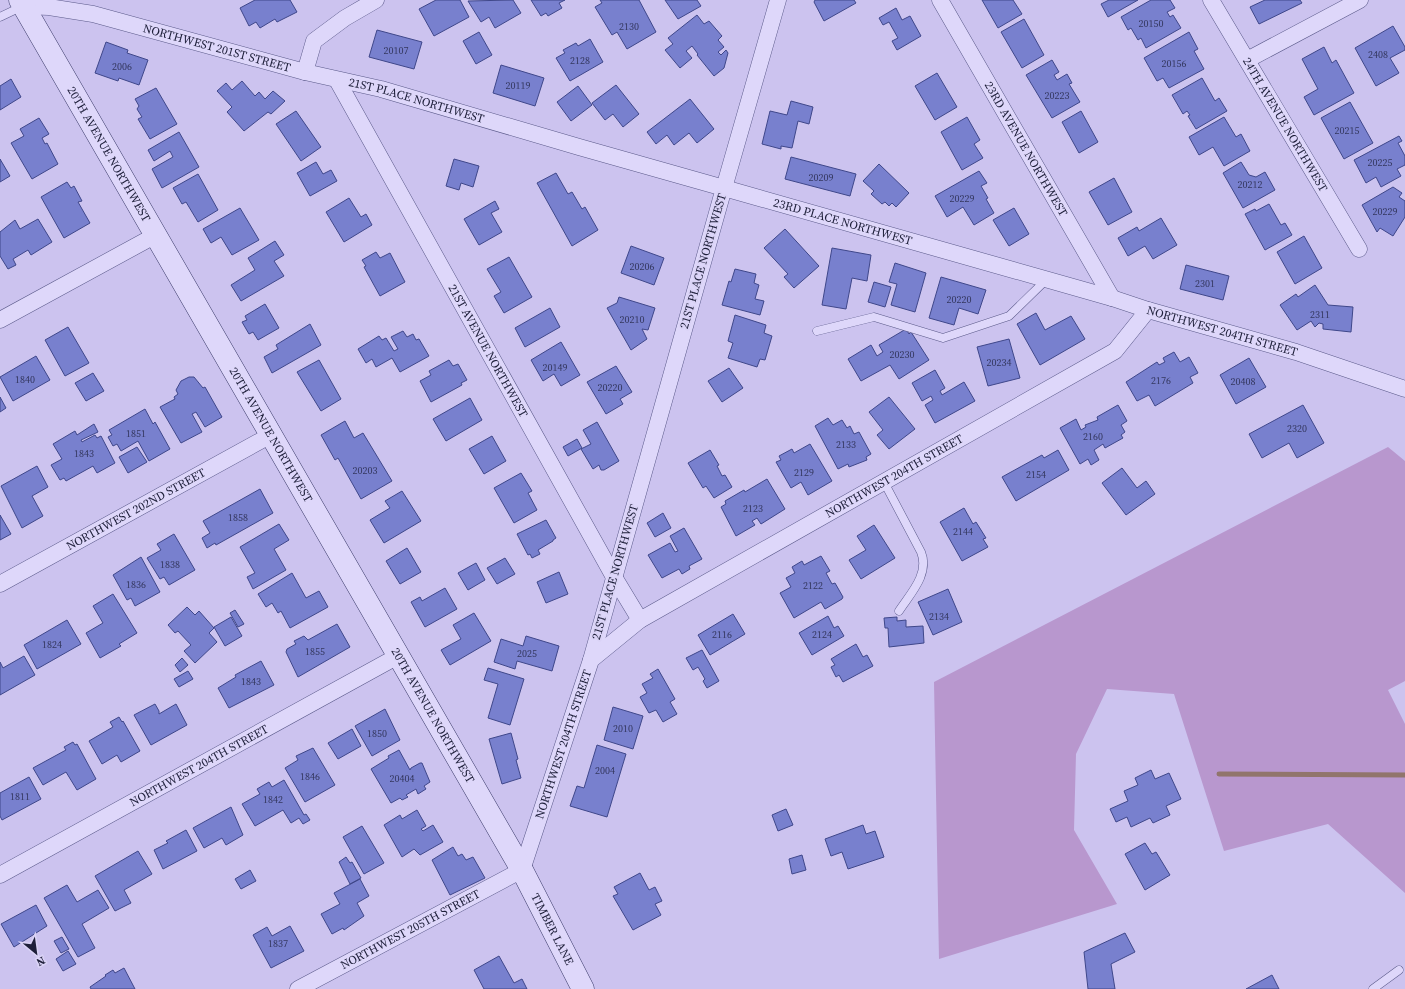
<svg xmlns="http://www.w3.org/2000/svg" width="1405" height="989" font-family="'Source Serif 4',serif">
  <style>
    .green { fill: #b897ce }
    .lines { fill: none; stroke-linecap: round; stroke-linejoin: round }
    .stream { stroke: #91756c; stroke-width: 5 }
    .building { fill: #7880ce; stroke: #3f478a }
    .lane-casing { stroke: #5b5a8a; stroke-width: 9 }
    .street-casing { stroke: #5b5a8a; stroke-width: 17 }
    .secondary-casing { stroke: #3d3d6c; stroke-width: 23 }
    .lane { stroke: #ded7fa; stroke-width: 8 }
    .street { stroke: #ded7fa; stroke-width: 16 }
    .secondary { stroke: #ded7fa; stroke-width: 22 }
    .labels { text-anchor: middle; stroke-width: 3.5; stroke-linejoin: round; paint-order: stroke }
    .number-label { font-size: 10px; fill: #34375f }
    .street-label { font-size: 12px; fill: #1e1f3a; stroke: #dad3f6 }
  </style>
  <rect width="100%" height="100%" fill="#ccc3ef"/>
  <!-- green -->
  <path class="green" d="M1388,447l17,14v220l-17,9 17,34v169l-77,-69 -104,27 -50,-157 -67,-5 -31,65 -2,76 43,74 -178,55 -5,-277z"/>
  <g class="lines">
    <!-- stream -->
    <path class="stream" d="M1219,774l186,1"/>
  </g>
  <!-- building -->
  <path class="building" d="M255,0h35l7,12 -20,10 -2,-3 -15,9 -4,-6 -7,4 -9,-18z
    M436,0h24l9,17 -35,19 -15,-27z
    M513,0l8,13 -26,15 -6,-11 -8,5 -13,-21z
    M531,0h34l-6,3 3,5 -14,8 -2,-3 -5,3z
    M600,0h39l17,32 -29,17 -10,-17 -5,3 -17,-28 7,-4z
    M665,0h32l4,6 -23,13z
    M815,0h39l2,3 -32,18 -10,-19z
    M982,0h31l9,14 -24,14z
    M1109,0h29l-30,17 -7,-13z
    M1151,0h19l5,8 -8,4 3,5 3,-2 8,13 -35,20 -5,-10 -3,2 -7,-12 -3,2 -7,-13z
    M1265,0h35l2,3 -43,21 -9,-17z
    M896,8l6,12 8,-4 11,20 -24,14 -5,-9 6,-3 -9,-16 -6,3 -4,-7z
    M697,15l7,9 5,-3 13,15 -4,4 6,7 -6,5 3,3 5,-5 2,3 -4,15 -10,8 -17,-21 1,-1 -6,-8 -6,5 6,7 -12,10 -15,-18 8,-6 -5,-6z
    M1024,19l20,36 -22,13 -21,-36z
    M1393,26l12,21v3l-15,8 9,15 -23,13 -21,-38z
    M377,30l45,12 -8,27 -45,-12z
    M479,32l13,23 -16,9 -13,-23z
    M1189,32l9,17 -4,2 10,18 -35,19 -6,-10 -6,3 -13,-23z
    M590,39l13,23 -33,19 -14,-23 9,-5 -2,-3 13,-7 2,3z
    M106,42l22,8 -1,3 21,7 -9,25 -20,-7 -1,3 -23,-8z
    M1324,47l8,16 4,-3 18,33 -40,22 -10,-18 14,-8 -16,-30z
    M1052,60l7,12 -5,3 3,5 10,-6 5,9 -3,1 11,18 -28,16 -26,-43z
    M501,65l43,13 -9,28 -42,-13z
    M937,73l20,34 -22,13 -20,-34z
    M1202,78l13,23 4,-3 8,13 -31,18 -8,-13 2,-1 -3,-4 -4,3 -11,-19z
    M11,79l10,18 -21,13v-24z
    M242,81l13,15 4,-4 6,7 8,-8 12,10 -14,13 -3,-2 -24,19 -17,-19 5,-5 -15,-16 9,-8 6,7z
    M616,85l23,29 -16,13 -10,-13 -8,6 -13,-17z
    M578,86l14,19 -21,16 -14,-19z
    M156,88l21,36 -27,15 -12,-20 4,-2 -5,-8 2,-3 -4,-7z
    M690,99l24,30 -17,14 -8,-10 -15,12 -7,-10 -11,9 -9,-12z
    M791,101l22,6 -4,17 -11,-3 -6,27 -11,-2v3l-19,-5 8,-33 17,4z
    M1350,102l23,41 -29,16 -23,-41z
    M296,111l25,36 -20,14 -25,-37z
    M1081,111l17,31 -19,11 -17,-31z
    M967,117l13,23 -6,4 9,14 -21,12 -21,-38z
    M1224,117l12,20 5,-3 9,17 -26,15 -11,-19 -14,8 -10,-18z
    M39,118l10,16 -7,4 3,6 2,-1 11,21 -26,15 -21,-36 13,-7 -4,-7z
    M179,132l20,35 -37,21 -10,-19 21,-12 -3,-6 -16,10 -6,-11z
    M1399,136l3,5 -4,2 7,13v9l-8,4 4,7 -20,11 -5,-10 -10,6 -12,-23z
    M791,157l65,17 -6,22 -65,-17z
    M0,159l10,17 -10,6z
    M454,159l25,7 -6,21 -12,-4 -2,7 -13,-4z
    M316,162l7,12 8,-4 6,11 -27,15 -13,-23z
    M1241,162l8,13 7,2 9,-5 10,18 -32,18 -20,-35z
    M879,164l30,29 -13,14 -4,-4 -3,3 -4,-4 -3,2 -11,-10 3,-3 -11,-10z
    M979,171l8,12 -6,3 7,12 -2,1 8,14 -20,12 -11,-18 -16,10 -12,-21z
    M556,173l12,21 4,-2 10,17 3,-2 13,23 -26,16 -35,-63z
    M198,174l20,36 -20,12 -12,-20 -4,2 -9,-16z
    M1114,178l18,34 -24,13 -19,-33z
    M67,182l4,6 3,-2 8,15 -4,1 12,21 -26,15 -23,-41z
    M1393,187l9,6 -3,4 6,4v16l-12,19 -13,-8 -3,4 -15,-27z
    M349,198l12,19 5,-3 6,11 -28,17 -18,-30z
    M495,201l4,8 -8,4 11,19 -23,13 -15,-26z
    M1269,204l12,21 4,-2 7,12 -27,15 -20,-36 10,-5 1,2z
    M240,208l19,32 -27,15 -11,-18 -10,6 -8,-14z
    M1014,208l15,26 -20,12 -16,-26z
    M1161,218l16,27 -24,14 -8,-13 -17,10 -10,-18 19,-11 2,4z
    M38,219l14,23 -21,13 -3,-5 -15,9 3,6 -8,4 -8,-13v-24l15,-12 5,9z
    M785,229l34,37 -25,22 -10,-11 4,-3 -24,-26z
    M1304,236l18,32 -27,16 -18,-32z
    M275,241l9,14 -10,6 10,15 -43,25 -10,-16 24,-15 -7,-12z
    M631,246l33,12 -10,27 -33,-12z
    M832,248l39,7 -4,26 -15,-3 -6,31 -24,-4z
    M376,252l4,6 10,-5 15,29 -25,14 -16,-29 2,-1 -4,-6z
    M509,257l23,40 -28,16 -10,-17 7,-4 -14,-23z
    M895,263l31,10 -11,39 -24,-7 6,-21 -8,-2z
    M1186,265l43,11 -6,24 -43,-11z
    M735,269l21,5 -2,9 5,2 -4,14 9,2 -4,14 -38,-10 7,-24 2,1z
    M941,277l45,13 -8,24 -19,-6 -5,17 -25,-7z
    M874,282l17,5 -6,20 -17,-5z
    M1315,285l13,20 25,2 -2,25 -28,-3v-5l-4,-1 -4,4 -4,-6 -14,9 -17,-25 16,-11 2,3z
    M619,297l36,11 -7,22 -6,-1 5,10 -16,11 -24,-42 10,-5z
    M265,304l14,24 -21,12 -5,-8 -4,2 -7,-12 5,-2 -2,-4z
    M550,308l10,19 -35,20 -10,-19z
    M1036,313l9,17 26,-14 14,23 -45,26 -23,-41z
    M735,315l31,10 -2,8 8,3 -7,24 -5,-1 -3,8 -29,-9 5,-15 -5,-2z
    M310,324l11,21 -49,28 -8,-16 14,-8 -2,-4z
    M68,327l21,36 -24,13 -20,-36z
    M906,329l3,5 2,-2 18,28 -30,19 -9,-14 -29,16 -13,-22 23,-14 6,11 6,-4 -4,-7z
    M403,331l4,6 6,-3 3,6 3,-1 10,17 -29,16 -8,-14 -16,9 -4,-8 -6,4 -8,-14 21,-13 3,4 4,-2 8,13 4,-2 -7,-12z
    M1009,339l11,39 -32,8 -11,-39z
    M561,342l19,33 -19,11 -7,-12 -11,7 -12,-21z
    M1174,352l6,10 9,-5 9,16 -8,4 3,6 -38,23 -6,-11 -12,6 -11,-19 31,-20 2,3 6,-3 -2,-4z
    M36,356l14,24 -37,21 -13,-24z
    M1249,358l17,29 -30,17 -16,-29z
    M319,360l22,39 -20,12 -24,-39z
    M449,360l4,6 5,-2 9,16 -6,3 1,2 -31,17 -11,-21 11,-6 -2,-4z
    M616,366l16,26 -12,7 3,5 -17,10 -19,-32z
    M729,368l14,20 -21,14 -14,-21z
    M935,370l10,18 -5,3 2,4 22,-13 11,19 -40,22 -10,-18 8,-5 -2,-4 -9,5 -10,-18z
    M93,373l11,18 -18,10 -11,-18z
    M189,377h5l9,11 2,-1 17,30 -17,10 -9,-15 -4,2 10,18 -21,11 -21,-36 15,-8 -1,-2 4,-3 -2,-4 5,-9z
    M0,397l6,11 -6,4z
    M889,397l26,32 -26,20 -12,-14 6,-5 -14,-18z
    M470,398l12,22 -36,21 -13,-22z
    M1118,405l9,16 -6,4 4,7 -4,3 2,3 -18,10 -2,-4 -9,6 5,10 -8,5 -3,-6 -8,5 -20,-36 16,-9 5,11 5,-3 -1,-2 13,-5 -1,-3z
    M1303,405l21,38 -27,15 -8,-15 -27,15 -13,-24z
    M145,409l8,15 2,-2 15,27 -21,12 -11,-20 -17,10 -4,-7 -4,2 -5,-9 4,-2 -3,-5z
    M828,418l5,7 9,-5 5,8 3,-2 4,8 5,-2 12,22 -5,3 1,3 -18,7 -1,-3 -10,5 -23,-43z
    M345,421l9,17 9,-5 29,48 -31,18 -23,-41 -3,2 -14,-25z
    M597,422l22,39 -15,9h-3l-2,-5 -6,4 -12,-20 10,-5 -8,-14z
    M94,424l4,8 -17,8 1,2 13,-7 2,3 4,-2 14,27 -18,10 -4,-7 -27,15 -2,-3 -4,2 -9,-15 11,-6 -9,-15 22,-13 2,4z
    M492,436l14,25 -22,13 -15,-25z
    M577,439l5,9 -14,8 -5,-9z
    M810,444l22,37 -24,14 -7,-13 -10,6 -15,-26 5,-2 -2,-4 13,-7 2,4z
    M137,447l10,15 -19,11 -9,-16z
    M710,450l9,15 -2,1 5,10 3,-1 7,12 -18,11 -8,-12 -3,2 -15,-25z
    M1058,450l11,20 -53,31 -14,-24 40,-22 2,3z
    M37,466l11,21 -16,9 11,20 -21,12 -21,-42z
    M1122,468l15,20 9,-7 9,13 -29,21 -24,-32z
    M521,473l11,18 -4,2 9,17 -23,13 -20,-35z
    M767,479l18,30 -24,15 -4,-6 -5,3 3,4 -19,11 -15,-29 5,-3 -1,-3 19,-11 1,2z
    M260,489l13,24 -57,32 -1,-2 -8,5 -5,-10 8,-5 -7,-12z
    M402,491l19,30 -37,22 -14,-23 20,-12 -5,-7z
    M964,508l9,16 3,-2 10,16 -3,1 5,8 -26,14 -22,-39z
    M663,513l8,15 -16,9 -8,-14z
    M0,515l11,19 -11,6z
    M546,520l10,18 -3,2v1l-15,9 2,4 -8,4 -2,-4 -2,1 -11,-21z
    M279,524l10,16 -15,9 12,21 -33,19 -6,-12 8,-4 -15,-26z
    M874,525l21,33 -34,21 -12,-19 17,-10 -9,-14z
    M684,528l18,31 -13,7 1,3 -8,5 -3,-5 -17,9 -14,-23 22,-12 5,9 3,-1 -8,-15z
    M174,534l21,36 -26,15 -5,-8 -4,2 -13,-21 14,-8 -4,-6z
    M407,548l14,24 -21,12 -14,-23z
    M821,556l9,15 -4,2 6,11 3,-1 8,14 -1,2 -17,10 -4,-7 -27,16 -14,-25 11,-6 -5,-9 9,-5 -3,-6 10,-6 2,4z
    M141,557l19,35 -25,14 -4,-8 -4,2 -14,-25z
    M505,558l10,16 -18,10 -10,-16z
    M476,563l9,17 -17,10 -10,-17z
    M559,572l9,22 -22,9 -9,-21z
    M292,573l14,25 13,-7 9,16 -38,21 -9,-17 -3,2 -6,-10 -6,4 -8,-13z
    M445,588l12,21 -32,18 -14,-25 9,-5 2,4z
    M948,589l14,33 -29,13 -15,-33z
    M113,594l24,39 -18,11 2,2 -21,12 -14,-25 17,-10 -10,-17z
    M187,607l8,8 4,-4 15,17 -5,5 8,9 -22,21 -11,-12 7,-6 -13,-14 -3,2 -7,-8z
    M235,610l9,14 -6,3 -8,-14z
    M474,613l17,28 -41,24 -9,-15 20,-11 -8,-14z
    M733,614l12,20 -35,21 -12,-20z
    M828,616l6,12 4,-2 6,10 -32,19 -13,-22z
    M231,617l11,19 -17,10 -11,-19z
    M897,617v4l9,-1v7l17,-1 1,17 -35,4 -1,-19h-3l-1,-10z
    M67,620l14,24 -44,25 -13,-24z
    M337,624l13,23 -52,30 -12,-25 1,-3 9,-5 -2,-3 10,-5 4,4z
    M526,636l33,10 -7,25 -35,-10 -2,8 -21,-7 7,-23 22,7z
    M856,644l7,13 4,-2 6,11 -30,16 -4,-7 -3,2 -5,-10 4,-2 -4,-6z
    M702,650l17,31 -12,7 -4,-7 2,-2 -7,-12 -5,3 -7,-12z
    M24,656l11,19 -35,20v-33l3,6z
    M182,658l6,7 -8,7 -5,-7z
    M261,661l13,24 -45,23 -11,-20 18,-11 -1,-2z
    M488,668l36,11 -14,46 -22,-7 10,-34 -14,-4z
    M658,669l17,30 -5,3 7,12 -14,8 -7,-12 -7,3 -9,-16 7,-4 -5,-9 11,-6 -3,-4z
    M188,671l5,8 -14,8 -5,-8z
    M155,704l4,7v3l17,-10 11,21 -36,20 -17,-30z
    M613,707l30,9 -10,33 -29,-9z
    M385,709l15,31 -28,16 -17,-30z
    M119,717l3,5 1,-1 17,30 -19,11 -4,-7 -15,9 -13,-23 24,-14 -3,-5z
    M352,729l9,17 -23,13 -10,-16z
    M511,733l7,26 -2,1 5,18 -19,6 -13,-45z
    M73,742l2,3 2,-1 19,35 -19,11 -11,-18 -23,13 -10,-17 33,-18 -2,-3z
    M597,745l29,9 -19,63 -37,-11 7,-20 7,2z
    M313,748l22,37 -30,17 -20,-34 13,-8 -2,-4z
    M399,750l11,20 1,-2 9,-5h2l8,19 -6,4 2,3 -8,5 -2,-5 -10,6 2,2 -6,3 -2,-2 -9,5 -20,-34 18,-11 -1,-2z
    M1151,770l4,9 14,-6 12,26 -15,7 4,9 -17,8 -3,-5 -19,9 -4,-10 -11,5 -6,-13 18,-8 -4,-10 14,-6 -3,-7z
    M29,777l12,22 -39,21 -2,-4v-23z
    M284,780l20,35 2,-1 4,6 -7,4 -4,-6 -8,5 -8,-13 -28,16 -13,-22 18,-10 -3,-5 12,-7 3,5z
    M231,807l12,28 -17,10 -4,-7 -18,10 -11,-20z
    M786,809l7,16 -15,6 -6,-16z
    M417,810l9,16 -5,3 2,2 10,-6 10,17 -23,13 -6,-6 -12,8 -18,-32 16,-10 2,4z
    M863,825l3,9 9,-3 9,26 -36,12 -6,-17 -11,4 -6,-17z
    M362,826l22,37 -20,11 -21,-37z
    M186,830l11,21 -34,18 -9,-19 14,-7 -2,-2z
    M1145,843l7,11 4,-2 14,23 -25,15 -20,-36z
    M453,847l5,9 4,-2 4,6 7,-3 12,21 -35,17 -18,-35z
    M138,851l14,23 -28,16 7,13 -16,8 -20,-35z
    M802,855l4,15 -14,4 -3,-15z
    M346,857l4,6 2,-1 9,16 -11,6 -11,-22z
    M250,870l6,11 -15,8 -6,-10z
    M640,873l9,17 6,-3 7,14 -7,3 6,11 -28,15 -20,-34 5,-2 -4,-7z
    M360,879l9,17 -12,7 7,13 -20,14 -1,-2 -11,6 -11,-20 19,-10 -6,-11z
    M67,885l10,17 21,-12 11,18 -27,16 13,24 -17,9 -34,-59z
    M36,905l11,21 -33,21 -13,-23z
    M290,926l14,25 -33,17 -18,-33 14,-8 5,9z
    M1125,933l10,19 -24,12 4,25h-27l-4,-37z
    M62,937l7,12 -8,4 -7,-12z
    M68,951l8,13 -13,7 -7,-12z
    M499,956l15,27 8,-4 5,10h-43l-10,-19z
    M124,968l11,21h-44l-1,-2 16,-11 -1,-1 8,-5 2,3z
    M1272,975l7,14h-33z"/>
  <g class="lines">
    <!-- lane casing -->
    <g class="lane-casing">
      <path id="lane" d="M0,17l23,-11
        M817,331l57,-14 69,21 66,-22 38,-37
        M884,482l37,70c9,22 -11,42 -22,59
        M1373,989l26,-19"/>
    </g>
    <!-- street casing -->
    <g class="street-casing">
      <g id="street">
        <path id="s1" d="M778,0l-54,188 388,110 36,12 148,42 109,37"/>
        <path id="s2" d="M940,0l172,298"/>
        <path id="s3" d="M1211,0l148,249"/>
        <path id="s4" d="M23,6l26,1 44,7 212,58 9,-31 31,-23 31,-18"/>
        <path d="M1247,60l113,-60"/>
        <path id="s5" d="M305,72l76,17 198,58 145,41 -133,472"/>
        <path id="s6" d="M337,80l277,497 26,43"/>
        <path d="M0,320l156,-85"/>
        <path id="s7" d="M0,584l271,-149"/>
        <path id="s8" d="M0,875l398,-219"/>
        <path id="s9" d="M298,989l224,-119 69,-210 49,-40 475,-269 33,-41"/>
      </g>
    </g>
    <!-- secondary casing -->
    <g class="secondary-casing">
      <g id="secondary">
        <path id="s10" d="M20,0l502,870 61,119"/>
      </g>
    </g>
    <!-- lane -->
    <use href="#lane" class="lane"/>
    <!-- street -->
    <use href="#street" class="street"/>
    <!-- secondary -->
    <use href="#secondary" class="secondary"/>
  </g>
  <g class="labels">
    <!-- number labels -->
    <g class="number-label">
      <text x="1151" y="27">20150</text>
      <text x="629" y="30">2130</text>
      <text x="396" y="54">20107</text>
      <text x="1378" y="58">2408</text>
      <text x="580" y="64">2128</text>
      <text x="1174" y="67">20156</text>
      <text x="122" y="70">2006</text>
      <text x="518" y="89">20119</text>
      <text x="1057" y="99">20223</text>
      <text x="1347" y="134">20215</text>
      <text x="1380" y="166">20225</text>
      <text x="821" y="181">20209</text>
      <text x="1250" y="188">20212</text>
      <text x="962" y="202">20229</text>
      <text x="1385" y="215">20229</text>
      <text x="642" y="270">20206</text>
      <text x="1205" y="287">2301</text>
      <text x="959" y="303">20220</text>
      <text x="1320" y="318">2311</text>
      <text x="632" y="323">20210</text>
      <text x="902" y="358">20230</text>
      <text x="999" y="366">20234</text>
      <text x="555" y="371">20149</text>
      <text x="25" y="383">1840</text>
      <text x="1161" y="384">2176</text>
      <text x="1243" y="385">20408</text>
      <text x="610" y="391">20220</text>
      <text x="1297" y="432">2320</text>
      <text x="136" y="437">1851</text>
      <text x="1093" y="440">2160</text>
      <text x="846" y="448">2133</text>
      <text x="84" y="457">1843</text>
      <text x="365" y="474">20203</text>
      <text x="804" y="476">2129</text>
      <text x="1036" y="478">2154</text>
      <text x="753" y="512">2123</text>
      <text x="238" y="521">1858</text>
      <text x="963" y="535">2144</text>
      <text x="170" y="568">1838</text>
      <text x="136" y="588">1836</text>
      <text x="813" y="589">2122</text>
      <text x="939" y="620">2134</text>
      <text x="722" y="638">2116</text>
      <text x="822" y="638">2124</text>
      <text x="52" y="648">1824</text>
      <text x="315" y="655">1855</text>
      <text x="527" y="657">2025</text>
      <text x="251" y="685">1843</text>
      <text x="623" y="732">2010</text>
      <text x="377" y="737">1850</text>
      <text x="605" y="774">2004</text>
      <text x="310" y="780">1846</text>
      <text x="402" y="782">20404</text>
      <text x="20" y="800">1811</text>
      <text x="273" y="803">1842</text>
      <text x="278" y="947">1837</text>
    </g>
    <!-- street labels -->
    <g class="street-label">
      <text dy="4" stroke="none"><textPath href="#s4" startOffset="199">NORTHWEST 201ST STREET</textPath></text>
      <text dy="4" stroke="none"><textPath href="#s5" startOffset="115">21ST PLACE NORTHWEST</textPath></text>
      <text dy="4" stroke="none"><textPath href="#s3" startOffset="145">24TH AVENUE NORTHWEST</textPath></text>
      <text dy="4" stroke="none"><textPath href="#s2" startOffset="172">23RD AVENUE NORTHWEST</textPath></text>
      <text dy="4" stroke="none"><textPath href="#s10" startOffset="178">20TH AVENUE NORTHWEST</textPath></text>
      <text dy="4" stroke="none"><textPath href="#s1" startOffset="319">23RD PLACE NORTHWEST</textPath></text>
      <text transform="translate(703 261) rotate(-74)" y="4">21ST PLACE NORTHWEST</text>
      <text dy="4" stroke="none"><textPath href="#s1" startOffset="714">NORTHWEST 204TH STREET</textPath></text>
      <text dy="4" stroke="none"><textPath href="#s6" startOffset="310">21ST AVENUE NORTHWEST</textPath></text>
      <text dy="4" stroke="none"><textPath href="#s10" startOffset="502">20TH AVENUE NORTHWEST</textPath></text>
      <text dy="4" stroke="none"><textPath href="#s9" startOffset="830">NORTHWEST 204TH STREET</textPath></text>
      <text dy="4" stroke="none"><textPath href="#s7" startOffset="155">NORTHWEST 202ND STREET</textPath></text>
      <text transform="translate(615 572) rotate(-74)" y="4">21ST PLACE NORTHWEST</text>
      <text dy="4" stroke="none"><textPath href="#s10" startOffset="826">20TH AVENUE NORTHWEST</textPath></text>
      <text dy="4" stroke="none"><textPath href="#s9" startOffset="386">NORTHWEST 204TH STREET</textPath></text>
      <text dy="4" stroke="none"><textPath href="#s8" startOffset="227">NORTHWEST 204TH STREET</textPath></text>
      <text dy="4" stroke="none"><textPath href="#s9" startOffset="127">NORTHWEST 205TH STREET</textPath></text>
      <text dy="4" stroke="none"><textPath href="#s10" startOffset="1071">TIMBER LANE</textPath></text>
    </g>
  </g>
  <!-- north arrow -->
  <g transform="translate(36 953) rotate(151)" stroke="#dad3f6" stroke-width="3" paint-order="stroke">
  <path d="M0-3L7 15L0 10L-7 15Z" fill="#1e1f3a"/>
  <text y="-6" font-size="11" font-weight="bold" text-anchor="middle" fill="#1e1f3a">N</text>
  </g>
</svg>
